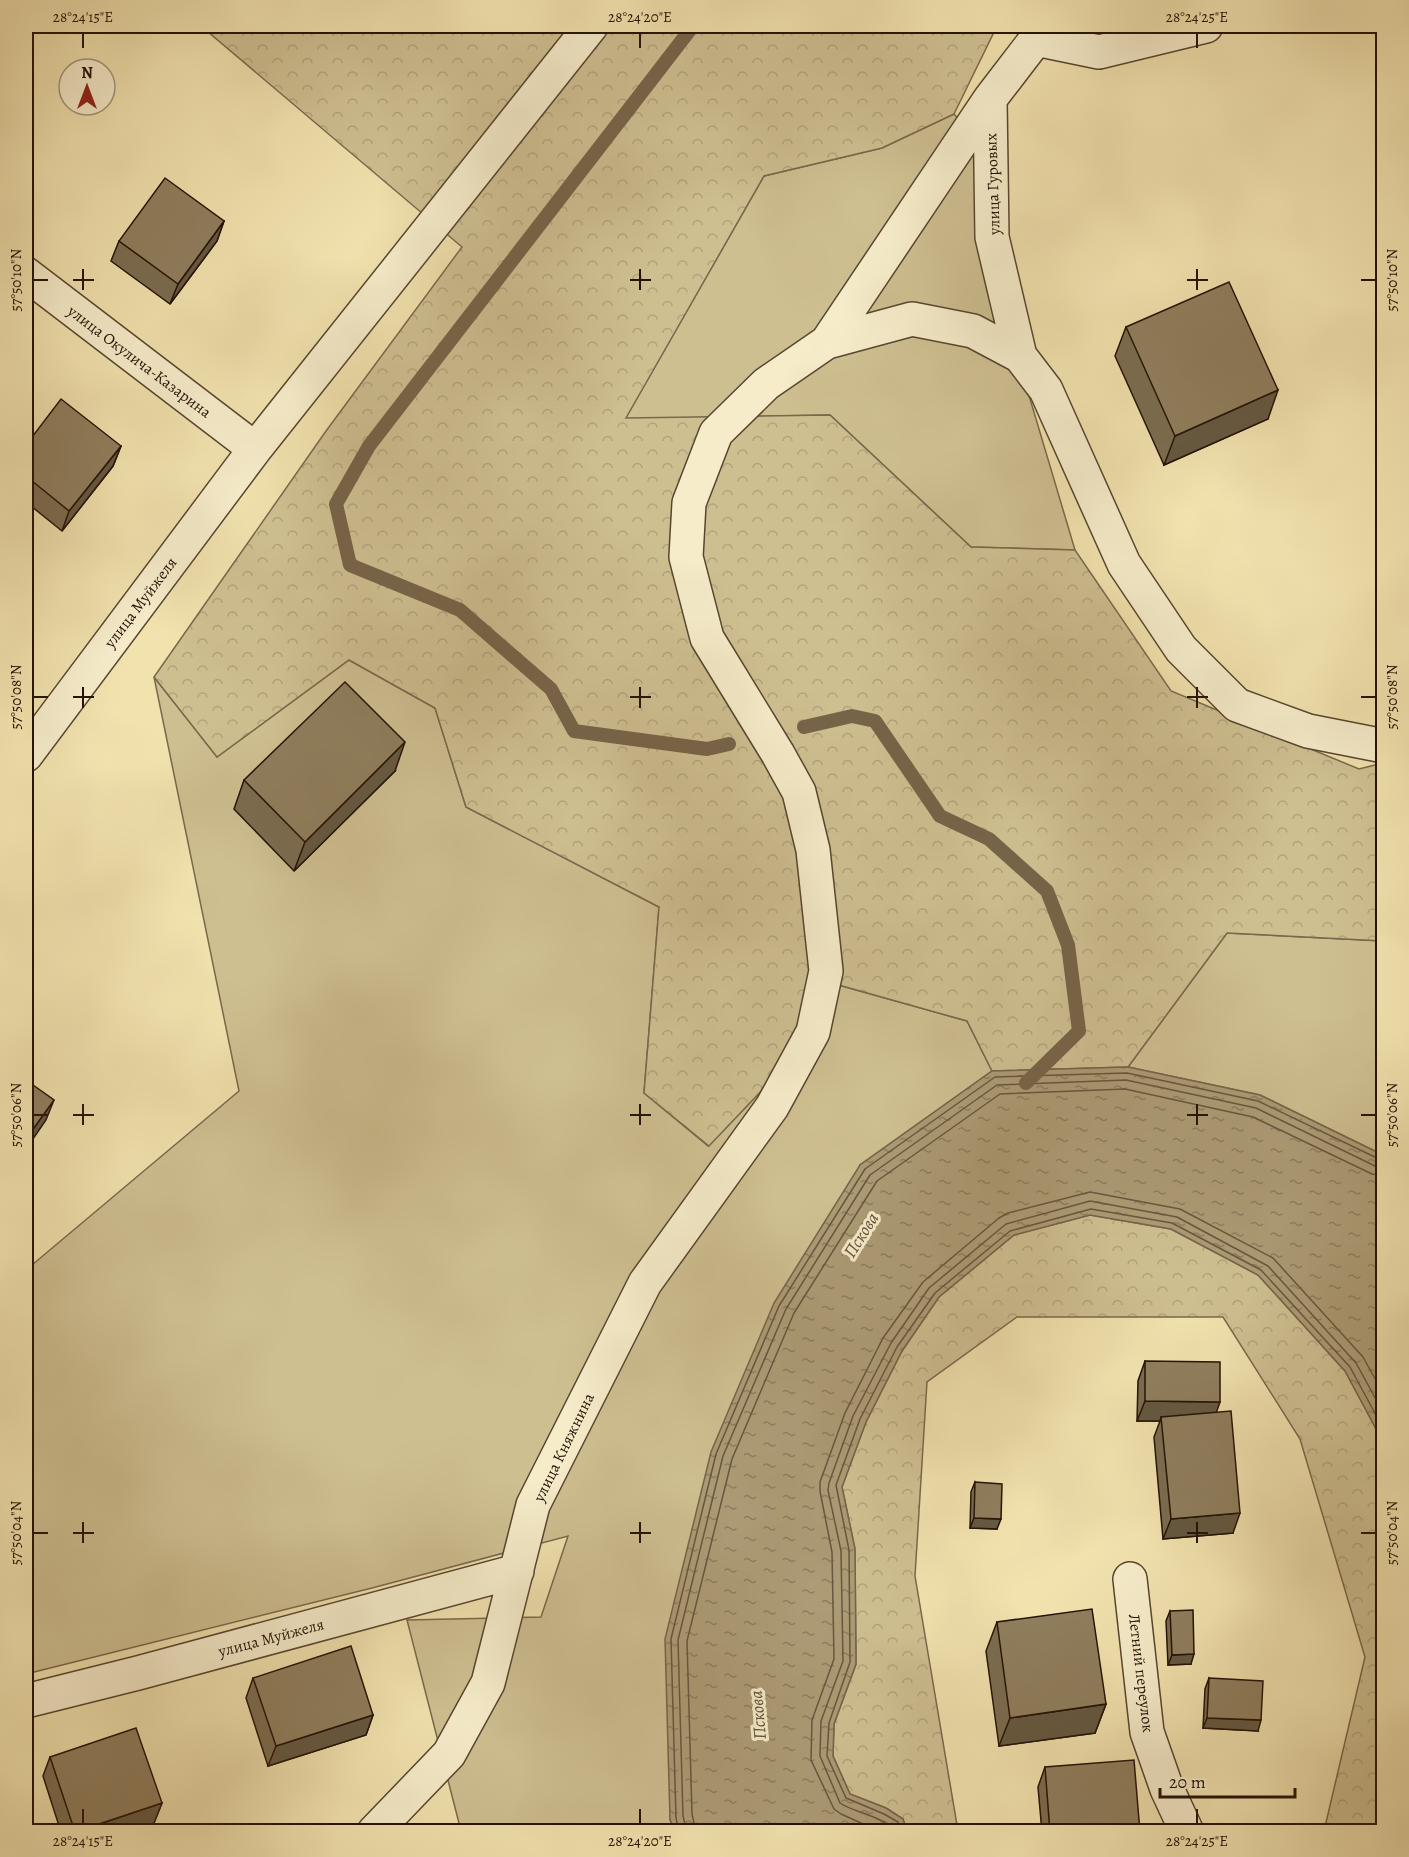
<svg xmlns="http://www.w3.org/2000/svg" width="1409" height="1857" font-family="Alegreya,serif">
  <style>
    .grass { fill: #cebf91; stroke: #7a684c; stroke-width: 1.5 }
    .forest { fill: url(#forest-crowns); stroke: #7a684c; stroke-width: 1.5 }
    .water { fill: url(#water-ripples); stroke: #766449; stroke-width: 1.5 }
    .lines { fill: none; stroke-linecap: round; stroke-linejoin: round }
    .shore { stroke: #68563e; stroke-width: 1.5 }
    .stream { stroke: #766449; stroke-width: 14 }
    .street-casing { stroke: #584630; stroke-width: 36 }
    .street { stroke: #f6ecca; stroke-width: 33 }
    .wall { fill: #7b6c50; stroke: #251206; stroke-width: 1.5 }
    .shaded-wall { fill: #645841; stroke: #251206; stroke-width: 1.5 }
    .building { fill: #8f7e5d; stroke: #251206; stroke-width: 1.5 }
    .ticks { fill: none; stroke: #251206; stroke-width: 2 }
    .labels { text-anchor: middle; stroke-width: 6; stroke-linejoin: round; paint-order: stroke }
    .street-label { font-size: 16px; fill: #251206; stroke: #f6ecca }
    .water-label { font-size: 18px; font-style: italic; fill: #625038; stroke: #f6ecca }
    .neatline { fill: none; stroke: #251206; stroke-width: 2 }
    .ticks-label { font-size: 15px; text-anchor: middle; fill: #251206 }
  </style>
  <defs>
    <pattern id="forest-crowns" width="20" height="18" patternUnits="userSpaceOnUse" patternTransform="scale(1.5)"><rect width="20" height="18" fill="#cebf91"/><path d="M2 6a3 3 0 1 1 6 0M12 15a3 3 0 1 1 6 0" fill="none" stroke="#b1a37c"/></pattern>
    <pattern id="water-ripples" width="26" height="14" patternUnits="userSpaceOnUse" patternTransform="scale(1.5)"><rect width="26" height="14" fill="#ac9b75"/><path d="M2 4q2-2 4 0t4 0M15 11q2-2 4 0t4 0" fill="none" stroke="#8c7d5e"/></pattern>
  </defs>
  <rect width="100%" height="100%" fill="#f1e2ae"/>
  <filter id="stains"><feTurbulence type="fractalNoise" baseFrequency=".00333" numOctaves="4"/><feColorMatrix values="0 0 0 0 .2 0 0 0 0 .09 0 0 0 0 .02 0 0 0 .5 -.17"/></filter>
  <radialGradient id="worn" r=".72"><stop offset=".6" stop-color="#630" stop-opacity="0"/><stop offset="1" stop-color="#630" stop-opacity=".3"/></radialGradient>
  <!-- grass -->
  <path class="grass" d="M954,114l26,28 20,156 75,252 -104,-3 -141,-132 -205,4 139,-243 118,-28z
    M349,660l86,48 31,99 193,100 -15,186 64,53 78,-81 31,-86 150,42 25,50 -132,94 -190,654 4,12h-213l-54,-211 134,-3 27,-81 -196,52 -346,86v-404l213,-179 -85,-414 63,80z
    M1227,933l156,8v214l-123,-60 -132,-28z"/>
  <!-- forest -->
  <path class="forest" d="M201,26h796l-43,88 -72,34 -118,28 -138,242 204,-3 141,132 104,3 96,141 188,78 24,-6v178l-156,-8 -99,134 -136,4 -25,-50 -150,-42 -31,86 -77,81 -65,-53 15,-186 -193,-100 -31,-99 -86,-48 -132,97 -63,-80 172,-246 136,-184z
    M1090,1215l81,14 87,46 87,96 38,71v389h-59l41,-174 -65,-218 -77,-122h-206l-90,65 -12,194 43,255h-51l-4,-12 -17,-11 -36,-14 -17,-38 1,-32 22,-60 -1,-115 -13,-62 24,-65 36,-71 37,-54 75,-62z"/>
  <!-- water -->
  <path class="water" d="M1128,1067l132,28 123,60v287l-38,-71 -87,-96 -87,-46 -81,-14 -76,20 -75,62 -37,54 -36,71 -24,65 13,62 1,115 -22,60 -1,32 17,38 36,14 17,11 4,12h-233l-4,-12 -5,-180 46,-187 63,-149 86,-138 132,-94z"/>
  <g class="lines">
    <!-- shore -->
    <path class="shore" d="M679,1832l-3,-14 -5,-179 45,-185 63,-148 86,-137 130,-92 132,-4 131,28 121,58 5,1
      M687,1832l-4,-16 -5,-176 45,-184 63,-147 84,-134 127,-90 129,-5 130,28 119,58 9,1
      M696,1832l-4,-18 -5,-173 45,-182 62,-146 83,-132 123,-87 125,-5 128,28 119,57 12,2
      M881,1832l-40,-18 -7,-5 -23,-49 1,-40 22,-61 -2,-107 -12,-61v-9l25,-69 38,-75 40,-56 76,-64 9,-5 82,-21 90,17 93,49 90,99 21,38
      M893,1832c-7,-16 -39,-19 -53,-29l-20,-47 1,-35 22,-60 -2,-110 -13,-61 1,-7 24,-67 38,-73 38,-55 77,-64 84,-23 87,16 91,49 88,97 28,51
      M901,1832l-3,-10 -14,-8 -38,-16 -19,-42 2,-33 21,-61 -1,-112 -13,-65 24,-66 37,-72 38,-54 75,-62 81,-22 81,14 89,47 89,97 34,63"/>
    <!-- stream -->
    <path class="stream" d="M693,26l-324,420 -33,58 14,61 110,45 91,79 23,42 133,18 22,-5
      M804,727l48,-11 23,5 65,95 49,23 58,52 21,54 11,86 -53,52"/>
    <!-- street casing -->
    <g class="street-casing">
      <path id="street" d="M1036,39l63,13 107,-26
        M26,274l229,175
        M827,342l163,-243
        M1020,356l-28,-119 -2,-138 46,-60 4,-13
        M26,755l229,-306 336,-423
        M1130,1579l17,153 20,57 20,43
        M26,1701l112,-28 379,-102
        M374,1832l75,-78 39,-71 45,-178 112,-222 127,-176 41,-75 13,-61 -13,-121 -14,-58 -21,-38 -71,-116 -21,-81 3,-54 27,-70 50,-49 61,-42 85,-23 61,12 47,25 26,34 78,174 57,85 56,56 71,26 76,15"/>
    </g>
    <!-- street -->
    <use href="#street" class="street"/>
  </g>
  <!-- wall -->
  <path class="wall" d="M224,221l-7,20 -47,63 -59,-43 8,-20z
    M1126,327l142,92 -104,46 -49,-109z
    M26,445l95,1 -8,20 -51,65 -36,-29z
    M395,771l-101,100 -60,-62 10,-29z
    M1145,1361l71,51 17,121 -70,6 -9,-102 6,-16h-23l1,-40z
    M975,1482l22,47 -27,-1 1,-36z
    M1170,1611l21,53 -23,1 -2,-44z
    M997,1622l109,82 -11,29 -96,13 -13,-95z
    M253,1678l120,37 -7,20 -98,31 -22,-68z
    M1209,1678l49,53 -55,-3 2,-39z
    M50,1757l112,46 -8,20 -25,9h-68l-18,-56z
    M1045,1767l95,65h-98l-4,-45z"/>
  <!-- shaded-wall -->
  <path class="shaded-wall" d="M224,221l-7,20 -47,63 8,-20z
    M1278,390l-10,29 -104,46 11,-29z
    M121,446l-8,20 -51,65 7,-20z
    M405,742l-10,29 -101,100 11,-29z
    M54,1100l-8,20 -20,29v-10z
    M1145,1401l75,1 -7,20 -52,-5 -1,4h-23z
    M1240,1513l-7,20 -70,6 8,-20z
    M974,1518l27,1 -4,10 -27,-1z
    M1194,1654l-3,10 -23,1 4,-10z
    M1106,1704l-11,29 -96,13 11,-28z
    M373,1715l-7,20 -98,31 8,-20z
    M1207,1718l54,2 -3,11 -55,-3z
    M162,1803l-8,20 -25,9h-53z"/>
  <!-- building -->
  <path class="building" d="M165,178l59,43 -46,63 -59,-43z
    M1229,282l49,108 -103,46 -49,-109z
    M61,399l60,47 -52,65 -43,-35v-31z
    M345,682l60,60 -100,100 -61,-62z
    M26,1080l28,20 -28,39z
    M1145,1361l75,1v40l-75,-1z
    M1231,1411l9,102 -69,6 -10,-102z
    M975,1482l27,2 -1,35 -27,-1z
    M1092,1609l14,95 -96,14 -13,-96z
    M1193,1610l1,44 -22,1 -2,-44z
    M351,1646l22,69 -97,31 -23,-68z
    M1209,1678l54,3 -2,39 -54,-2z
    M136,1728l26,75 -87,29 -25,-75z
    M1134,1760l6,72h-90l-5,-65z"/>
  <!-- ticks -->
  <path class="ticks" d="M83,33v15M640,33v15M1197,33v15M83,269v21M640,269v21M1197,269v21M33,280h15M73,280h21M630,280h21M1187,280h21M1361,280h15M83,687v21M640,687v21M1197,687v21M33,697h15M73,697h21M630,697h21M1187,697h21M1361,697h15M83,1104v21M640,1104v21M1197,1104v21M33,1115h15M73,1115h21M630,1115h21M1187,1115h21M1361,1115h15M83,1522v21M640,1522v21M1197,1522v21M33,1533h15M73,1533h21M630,1533h21M1187,1533h21M1361,1533h15M83,1809v15M640,1809v15M1197,1809v15"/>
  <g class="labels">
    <!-- street labels -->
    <g class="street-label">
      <text transform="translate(992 184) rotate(-92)" y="6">улица Гуровых</text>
      <text transform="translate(140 361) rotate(37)" y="6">улица Окулича-Казарина</text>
      <text transform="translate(140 602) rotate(-53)" y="6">улица Муйжеля</text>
      <text transform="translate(563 1447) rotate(-64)" y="6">улица Княжнина</text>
      <text transform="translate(271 1637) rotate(-15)" y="6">улица Муйжеля</text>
      <text transform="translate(1142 1673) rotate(83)" y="6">Летний переулок</text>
    </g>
    <!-- water labels -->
    <g class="water-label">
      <text transform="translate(861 1235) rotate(-58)" y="6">Пскова</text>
      <text transform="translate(758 1715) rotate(-95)" y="6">Пскова</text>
    </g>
  </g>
  <!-- margin -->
  <rect width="1409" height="1857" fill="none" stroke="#f1e2ae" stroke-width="66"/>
  <!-- north arrow -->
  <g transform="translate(87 87)"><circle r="28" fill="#f6ecca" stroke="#a2957c" stroke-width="1.5"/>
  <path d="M0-4.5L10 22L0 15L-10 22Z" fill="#8f2418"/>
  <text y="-9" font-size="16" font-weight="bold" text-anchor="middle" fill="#251206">N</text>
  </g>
  <!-- scale -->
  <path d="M1160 1788v9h135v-9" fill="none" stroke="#251206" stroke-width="3"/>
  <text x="1169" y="1788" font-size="18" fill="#251206" stroke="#f6ecca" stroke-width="4.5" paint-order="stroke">20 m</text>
  <rect x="33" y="33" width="1343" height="1791" class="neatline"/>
  <g class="ticks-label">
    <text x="83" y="22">28°24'15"E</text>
    <text x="640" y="22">28°24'20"E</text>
    <text x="1197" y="22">28°24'25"E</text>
    <text transform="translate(16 280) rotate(-90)" y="5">57°50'10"N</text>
    <text transform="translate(1392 280) rotate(-90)" y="5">57°50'10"N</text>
    <text transform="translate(16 697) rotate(-90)" y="5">57°50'08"N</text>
    <text transform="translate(1392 697) rotate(-90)" y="5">57°50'08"N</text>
    <text transform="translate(16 1115) rotate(-90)" y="5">57°50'06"N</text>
    <text transform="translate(1392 1115) rotate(-90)" y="5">57°50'06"N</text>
    <text transform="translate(16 1533) rotate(-90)" y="5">57°50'04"N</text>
    <text transform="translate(1392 1533) rotate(-90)" y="5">57°50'04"N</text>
    <text x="83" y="1846">28°24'15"E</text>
    <text x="640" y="1846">28°24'20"E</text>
    <text x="1197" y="1846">28°24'25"E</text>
  </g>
  <rect width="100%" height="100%" filter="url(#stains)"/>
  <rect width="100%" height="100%" fill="url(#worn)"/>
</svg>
